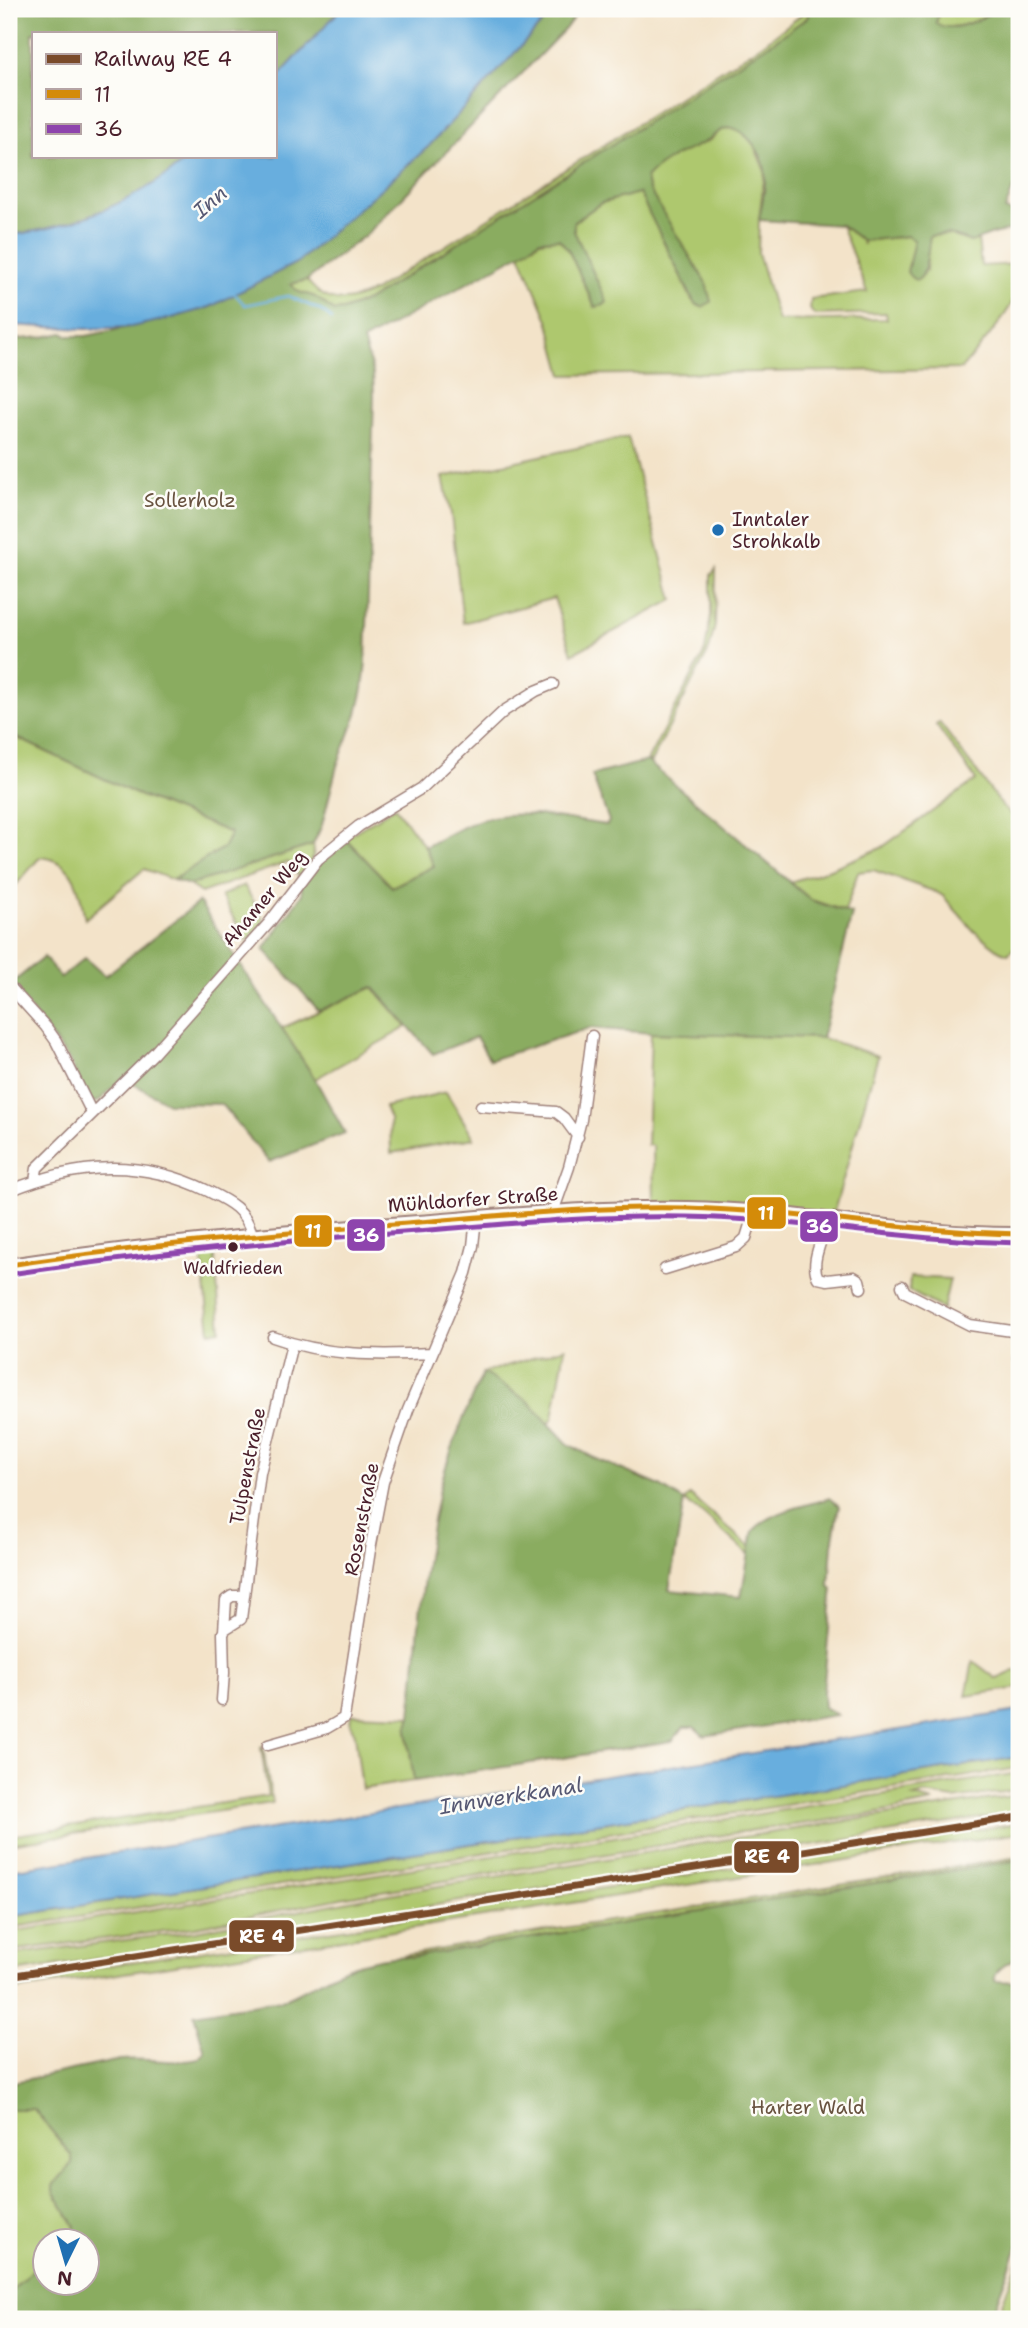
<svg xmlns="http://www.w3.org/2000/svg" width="1028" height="2328" font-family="'Shantell Sans',sans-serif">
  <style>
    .green { fill: #aec86e; stroke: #7c744c; stroke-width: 2 }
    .forest { fill: #8aac61; stroke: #6a6646; stroke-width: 2 }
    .water { fill: #68aede; stroke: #596684; stroke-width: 2 }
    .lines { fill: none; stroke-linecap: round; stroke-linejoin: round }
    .stream { stroke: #68aede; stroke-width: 2.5 }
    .minor-casing { stroke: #9e817a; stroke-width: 13 }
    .tertiary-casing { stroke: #9e817a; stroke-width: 16 }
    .minor { stroke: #fff; stroke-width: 10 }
    .tertiary { stroke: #fff; stroke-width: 12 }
    .bus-1-casing { stroke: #fdfcf7; stroke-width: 10 }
    .bus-2-casing { stroke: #fdfcf7; stroke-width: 10 }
    .bus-1 { stroke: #d48b09; stroke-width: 5 }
    .bus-2 { stroke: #8e44ad; stroke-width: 5 }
    .rail-1-casing { stroke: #fdfcf7; stroke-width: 12 }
    .rail-1 { stroke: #7a4b2a; stroke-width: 7 }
    .poi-dot { fill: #1f6fb2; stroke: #fdfcf7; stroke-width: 2.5 }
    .bus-dot { fill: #4a1f2b; stroke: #fdfcf7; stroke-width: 2.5 }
    .labels { text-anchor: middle; stroke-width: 5; stroke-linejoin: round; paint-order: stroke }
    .bus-label { font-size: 17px; fill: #4a1f2b; stroke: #fdfcf7 }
    .park-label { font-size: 19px; fill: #68523f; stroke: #fdfcf7 }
    .poi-label { font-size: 19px; fill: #4a1f2b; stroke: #fdfcf7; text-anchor: start }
    .street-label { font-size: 19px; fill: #4a1f2b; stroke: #fdfcf7 }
    .water-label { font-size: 21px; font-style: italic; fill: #565873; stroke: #fdfcf7 }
    .line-badge { stroke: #fdfcf7; stroke-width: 2.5 }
    .badge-label { font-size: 19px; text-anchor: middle; font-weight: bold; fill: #fff }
  </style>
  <rect width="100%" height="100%" fill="#fdfcf7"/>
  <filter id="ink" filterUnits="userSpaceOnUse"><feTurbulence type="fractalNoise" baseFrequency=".0143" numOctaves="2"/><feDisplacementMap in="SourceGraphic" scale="14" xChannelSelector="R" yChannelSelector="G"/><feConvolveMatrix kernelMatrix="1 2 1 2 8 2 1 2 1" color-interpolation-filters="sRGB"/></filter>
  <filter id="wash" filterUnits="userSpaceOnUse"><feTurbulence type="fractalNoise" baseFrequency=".00686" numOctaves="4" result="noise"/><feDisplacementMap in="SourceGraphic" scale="28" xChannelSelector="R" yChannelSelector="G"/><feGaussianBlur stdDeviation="1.57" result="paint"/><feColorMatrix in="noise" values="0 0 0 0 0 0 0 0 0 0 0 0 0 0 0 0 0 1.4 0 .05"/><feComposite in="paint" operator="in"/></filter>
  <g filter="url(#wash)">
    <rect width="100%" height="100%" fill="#f3e3c9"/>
    <!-- green -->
    <path class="green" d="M805,9h2l1,8 -32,23 -409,261 -24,9 -9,1c-6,-4 -12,-10 -19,-14 -11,-5 -15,-1 -25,-13l17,-4c19,26 40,24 67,11l389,-247 38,-29z
      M940,9h55c-13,11 -44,25 -59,14z
      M728,128l14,4 11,11 12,28 -6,49 -1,33 20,68 109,-2 -1,-6 -72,2 -4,-6 1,-10 56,-7 -26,-67 20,15 2,5v-4l44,-5 7,4 -1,12 13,18 3,-34 20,-2 21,8 8,-3 3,27 38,-2c0,7 2,16 0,23 -5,22 -42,64 -58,82l-398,6 -15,-55 -28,-66 20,-13 19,-3 9,11 27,58 -21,-76v-9l27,-19 39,-11 52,108 3,4 7,3 -54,-119 -2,-10 12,-14 52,-24 9,-9z
      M628,437l45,163 -101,54 -18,-56 -91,25 -12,-109 -8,-37z
      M716,569l-1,56 -6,25 -58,112 -4,-1 58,-110 6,-36v-40z
      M939,722l65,86 15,14v122l-11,10 -8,-3 -26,-20 -31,-35 -7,-4 -63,-22 -15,2 -13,39 -34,-11 -21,-18 35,-11 56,-23 95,-68 -40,-55z
      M9,734l125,59 97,40 -7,14 -51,33 -29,-11 -59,50c-6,-30 -10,-59 -45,-62l-31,36z
      M395,807l30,40 9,19 -42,21 -47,-49z
      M313,845c4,12 -7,22 -14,32l-11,-15 -87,31 -12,-8z
      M244,885l21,37 -18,20 -26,-46z
      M373,987l34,40 -92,52 -33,-51z
      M651,1033l171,5 56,18 -45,159 -179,-12 -1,-57 -6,-1z
      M446,1092l28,46 -83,15 -1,-34 -5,-12z
      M214,1246l7,84 -11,2 -9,-85z
      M910,1277l40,2 -7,30 -34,-18z
      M565,1348l-12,70 -4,6 -21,-23 -45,-28z
      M690,1495l60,52 -1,8 -48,-43 -17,-11z
      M973,1661l24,18 22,-10v19l-53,8z
      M351,1714l60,2 -4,14 7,51 -52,8 -7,-55 -5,-10z
      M261,1747h2l9,56 -263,41v-8l259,-40z
      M1019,1757v11l-1010,160v-11z
      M1019,1773v17l-65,9 -29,-5 -11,3 19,5 -65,13 -127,17 -395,65 -150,30 -187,24v-19z
      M1019,1795v17l-1010,161v-18l187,-24 169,-33 364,-59z
      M1019,1823v10l-1010,158v-10z
      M1019,1857l-1,3 -606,97 -10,-1 149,-26z
      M25,2108l9,1 38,47v7l-19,24v4l22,35 -2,7 -8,7h-19l-1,19 -31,30 -5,8v-188z
      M1019,2258v61h-23z"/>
    <!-- forest -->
    <path class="forest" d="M9,9h332l-66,71v-47h-242v123h158c-50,43 -117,72 -182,79z
      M555,9h25l-15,20 -197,204 -61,47 -16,4c8,12 14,8 24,13 7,4 13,10 19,14l9,-1 24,-9 409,-261 32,-23 -1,-8h133l-4,14c15,11 46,-3 59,-14h24v179l-6,1 -8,21 14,4v7l-7,9 -16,3 -25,9 -22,-8 -19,2c-2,9 -4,64 -23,36l7,-32 -7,-4 -44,5 -22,-16 -82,-5c2,-15 8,-34 6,-49 -1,-15 -19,-43 -36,-43 -10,0 -19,12 -28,16 -21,10 -40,17 -55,34l2,10 58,95 5,19 -9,5 -7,-3 -56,-111 -38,10 -27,19v9l33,71 -3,3 -9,2 -27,-58 -9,-10 -19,1 -20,14 -157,87 10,32 1,23 -8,265 -3,28 -6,25 -20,52 -15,59 -9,20 -124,40 -16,-5 51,-33 7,-14 -97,-40 -125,-59v-394l34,-3 20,-4 5,3h18l86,-18 38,-11 88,-45 131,-116z
      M647,761l164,139 41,14 -30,124 -171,-5 -61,-5 -100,32 -14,-23 -43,17 -60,-67 -54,24 -55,-62 38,-55 -1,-13 44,-43 47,49 42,-21 -9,-19c19,-10 38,-22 59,-28 39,-11 83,1 123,6l2,-4 -17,-46z
      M199,902l116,177 30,54 -76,29 -48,-58 -53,-1 -45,-25 -25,24h-8l-21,-42 -58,-76 33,-27 17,21 24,-20 20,18z
      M483,1373l45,28 40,43 24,13 68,29 24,15 -15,89 72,7 12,-66c18,-20 51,-25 77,-33l9,8 -7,39 -3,40 4,4 -1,8 -9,96 1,14 13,8 -133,21 -10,-9h-10l-12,14 -258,40 -7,-51 4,-14c7,-76 11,-154 29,-228 10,-40 26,-78 43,-115z
      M1019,1860v97c-9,5 -26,12 -24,24l24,1v260l-29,77h-974c-3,-6 -9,-14 -7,-22 3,-11 28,-29 36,-38l1,23h42v-42h-23l8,-7 2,-7 -22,-35v-5l19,-23v-7l-38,-47h-25v-26l111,-23c26,-3 52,5 79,-1l6,-7 -11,-38 87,-14c23,-8 42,-23 65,-32 20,-7 45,-13 66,-11z"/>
    <!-- water -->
    <path class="water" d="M341,9h214l-126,137 -131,116 -88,45 -38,11 -41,9 -45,2 -77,-4v-90c65,-7 132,-36 182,-79h84v-76z
      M1019,1711v46l-1010,160v-47z"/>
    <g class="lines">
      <!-- stream -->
      <path class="stream" d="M233,292l12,13 43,-9 32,14 12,9"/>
    </g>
  </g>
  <g filter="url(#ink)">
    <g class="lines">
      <!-- minor casing -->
      <g class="minor-casing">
        <path id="minor" d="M1018,294l1,-2
          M9,986l37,41 10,14 36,72
          M481,1106l75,6 8,6 14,19
          M35,1181l2,-13 117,-115 115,-130 49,-64 41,-33 63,-38 82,-77 32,-20 17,-7
          M9,1191c68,-28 131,-33 199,0 22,11 37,18 44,43
          M553,1212l16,-45 12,-47 11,-84
          M827,1220c-3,18 -18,41 -9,58l9,2 27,-3 5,3 2,8
          M665,1269l71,-22 10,-9 8,-26
          M902,1286l3,6 65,33 49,7
          M273,1337c52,19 104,19 159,16
          M1018,1358l1,-11
          M224,1631l2,-31 6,-4h12
          M222,1700l2,-27 -1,-40 2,-4 16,-10 19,-146 32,-129
          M268,1745l59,-17 17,-10 26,-168 13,-68 25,-72 58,-137 7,-27 3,-28"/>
      </g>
      <!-- tertiary casing -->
      <g class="tertiary-casing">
        <path id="tertiary" d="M9,1265c136,-21 272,-33 409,-43 90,-7 180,-16 270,-14 111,2 220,27 331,26"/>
      </g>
      <!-- minor -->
      <use href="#minor" class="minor"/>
      <!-- tertiary -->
      <use href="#tertiary" class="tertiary"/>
      <!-- bus-1 casing -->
      <g class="bus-1-casing">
        <path id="bus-1" d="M9,1265c136,-20 273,-32 410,-43 89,-7 179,-16 268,-14 111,3 221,24 332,26"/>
      </g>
      <!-- bus-2 casing -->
      <g class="bus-2-casing">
        <path id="bus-2" d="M10,1274c135,-20 270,-33 406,-43 90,-7 180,-16 270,-14 111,2 221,24 333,26"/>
      </g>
      <!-- bus-1 -->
      <use href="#bus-1" class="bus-1"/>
      <!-- bus-2 -->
      <use href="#bus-2" class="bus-2"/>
      <!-- rail-1 casing -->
      <g class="rail-1-casing">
        <path id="rail-1" d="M9,1976l1010,-159"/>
      </g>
      <!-- rail-1 -->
      <use href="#rail-1" class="rail-1"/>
    </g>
  </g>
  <!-- markers -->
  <circle class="poi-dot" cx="718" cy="530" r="7"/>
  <circle class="bus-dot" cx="233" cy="1247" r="6"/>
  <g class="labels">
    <!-- bus labels -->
    <g class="bus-label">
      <text x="233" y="1274">Waldfrieden</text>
    </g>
    <!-- park labels -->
    <g class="park-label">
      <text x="190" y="507">Sollerholz</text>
      <text x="808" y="2114">Harter Wald</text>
    </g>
    <!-- poi labels -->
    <g class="poi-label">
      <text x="732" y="526">Inntaler<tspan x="732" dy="22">Strohkalb</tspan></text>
    </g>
    <!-- street labels -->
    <g class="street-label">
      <text transform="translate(264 898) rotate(-50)" y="7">Ahamer Weg</text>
      <text transform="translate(473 1199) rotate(-4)" y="7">Mühldorfer Straße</text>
      <text transform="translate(247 1466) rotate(-79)" y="7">Tulpenstraße</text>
      <text transform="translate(361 1519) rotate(-79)" y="7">Rosenstraße</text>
    </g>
    <!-- water labels -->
    <g class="water-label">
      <text transform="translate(210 202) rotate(-40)" y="7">Inn</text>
      <text transform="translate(511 1796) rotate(-9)" y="7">Innwerkkanal</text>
    </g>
  </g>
  <g class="line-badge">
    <rect x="746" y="1196" width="41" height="34" rx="7" fill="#d48b09"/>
    <rect x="799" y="1210" width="40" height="33" rx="7" fill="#8e44ad"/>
    <rect x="293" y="1214" width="40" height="34" rx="7" fill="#d48b09"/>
    <rect x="346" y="1218" width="40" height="34" rx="7" fill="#8e44ad"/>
    <rect x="733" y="1840" width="67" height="34" rx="7" fill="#7a4b2a"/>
    <rect x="228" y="1919" width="67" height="34" rx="7" fill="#7a4b2a"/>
  </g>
  <g class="badge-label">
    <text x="766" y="1220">11</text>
    <text x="819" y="1233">36</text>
    <text x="313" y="1238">11</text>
    <text x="366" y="1242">36</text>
    <text x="767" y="1863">RE 4</text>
    <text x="262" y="1943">RE 4</text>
  </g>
  <!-- margin -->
  <rect width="1028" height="2328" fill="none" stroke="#fdfcf7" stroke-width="35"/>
  <!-- legend -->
  <rect x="32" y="32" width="245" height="126" fill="#fdfcf7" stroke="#b5a4a5" stroke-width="2"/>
  <rect x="46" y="54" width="35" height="10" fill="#7a4b2a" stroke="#b5a4a5" stroke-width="2"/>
  <text x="94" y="66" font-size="21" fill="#4a1f2b">Railway RE 4</text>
  <rect x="46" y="89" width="35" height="10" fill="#d48b09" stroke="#b5a4a5" stroke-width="2"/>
  <text x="94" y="102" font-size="21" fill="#4a1f2b">11</text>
  <rect x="46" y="124" width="35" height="10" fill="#8e44ad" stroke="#b5a4a5" stroke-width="2"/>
  <text x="94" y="136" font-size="21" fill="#4a1f2b">36</text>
  <!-- north arrow -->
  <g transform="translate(66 2262) rotate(185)"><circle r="33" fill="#fdfcf7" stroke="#b5a4a5" stroke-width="2"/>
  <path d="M0-5L12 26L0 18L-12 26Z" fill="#1f6fb2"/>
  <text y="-10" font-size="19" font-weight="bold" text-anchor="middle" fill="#4a1f2b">N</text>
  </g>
</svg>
